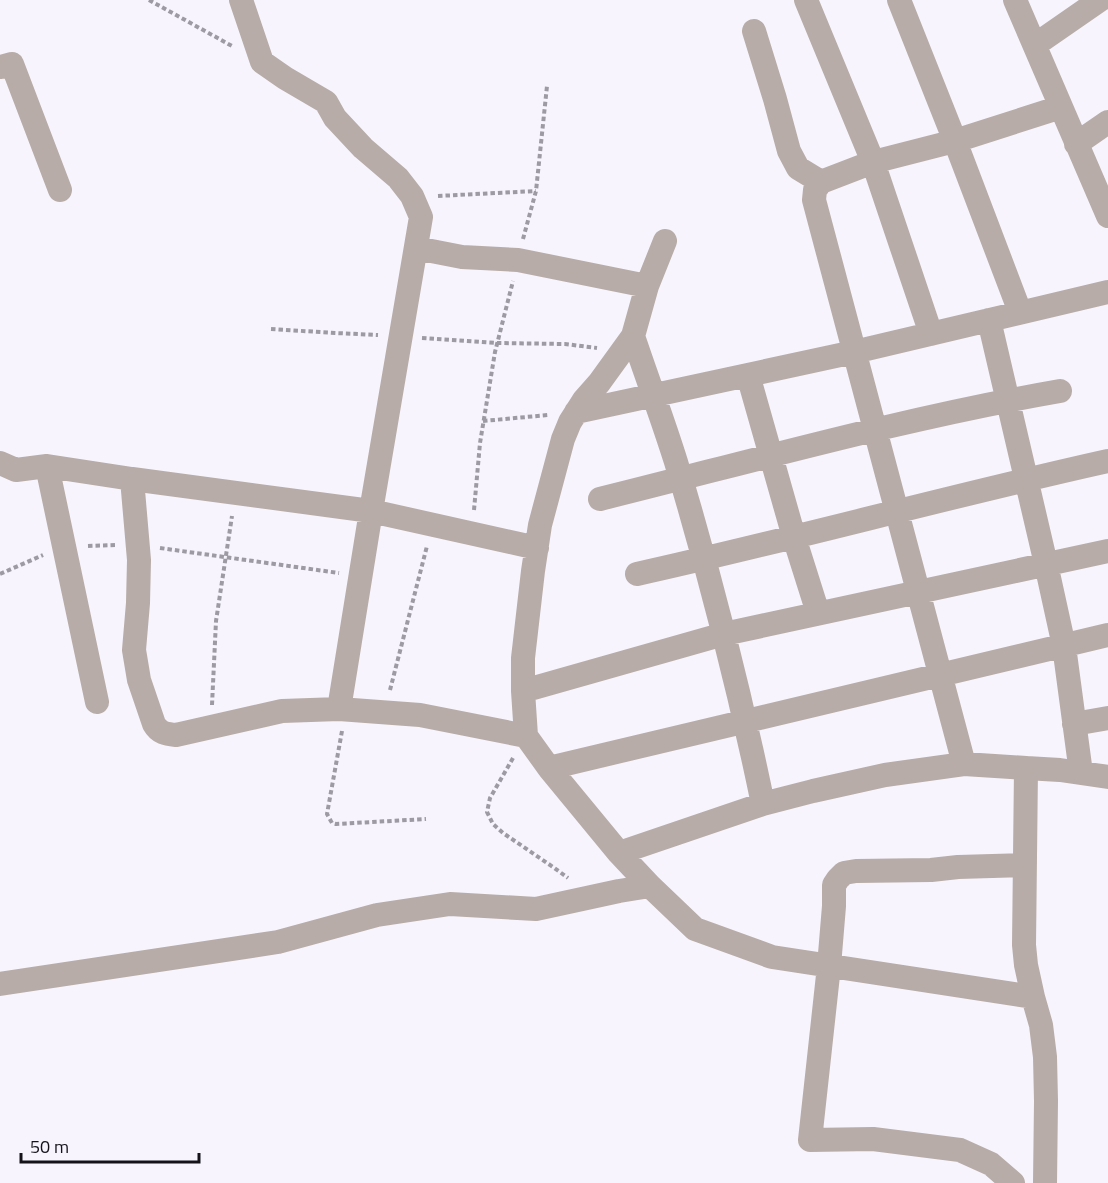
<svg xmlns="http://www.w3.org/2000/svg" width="1108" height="1183" font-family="'Titillium Web',sans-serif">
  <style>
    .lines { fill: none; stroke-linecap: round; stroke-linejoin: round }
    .path { stroke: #9d9aa3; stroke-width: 4; stroke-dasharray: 4.5 3; stroke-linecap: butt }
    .minor { stroke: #b7aca7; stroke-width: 24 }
  </style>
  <rect width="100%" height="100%" fill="#f7f4fe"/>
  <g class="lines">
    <!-- path -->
    <path class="path" d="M149,0l83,46
      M438,196l98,-5
      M523,239l13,-48 11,-105
      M271,329l64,4 43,2
      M422,338l75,5 68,1 32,4
      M483,421l65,-6
      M474,510l6,-67 15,-91 18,-71
      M88,546l28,-1
      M160,548l179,25
      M0,574l43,-19
      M390,690l37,-144
      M212,705l4,-84 16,-105
      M342,731l-15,83 5,9 4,1 90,-5
      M513,758l-23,40 -3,14 6,12 10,9 50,34 15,11"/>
    <!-- minor -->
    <path class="minor" d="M241,0l21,62 23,16 41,24 9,16 28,30 35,30 14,18 9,21 -50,294 -32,198
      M806,0l67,162 82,-21 106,-34
      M899,0l56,141 65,171
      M1015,0l93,216
      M754,31l21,68 14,52 9,17 23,14
      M1035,45l65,-45
      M0,67l12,-3 48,126
      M1076,144l32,-22
      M416,248l46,9 56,3 129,26
      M989,320l57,244 18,82 17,127
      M931,334l-58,-172 -52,20 -6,8 -1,10 150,564 62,4
      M633,336c14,42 30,84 43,126 34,113 63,226 87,342l50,-13 72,-16 79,-11
      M748,375l46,162 24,76
      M576,412l278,-60 254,-60
      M0,463l16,7 31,-4 85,13 7,81 -1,43 -4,47 5,30 15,44c5,9 12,10 22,11l106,-24 57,-2 81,6 106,21
      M47,466l50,236
      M132,479l239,32 166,37
      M600,499c153,-38 305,-81 460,-108
      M637,574c158,-35 313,-78 471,-113
      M523,691l201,-57 384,-83
      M1074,724l34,-6
      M549,768l559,-133
      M619,853l144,-49
      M650,886l-31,-33 -70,-85 -23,-32 -3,-45v-33l10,-87 7,-46 23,-86 7,-17 14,-22 15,-17 34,-47 14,-50 18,-45
      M0,984l278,-42 99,-27 73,-11 86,5 83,-18 31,-5 45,43 77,28 261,40
      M1013,1183l-22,-19 -31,-14 -87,-11 -63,1 19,-174 5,-60v-21l4,-6 6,-6 12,-2 75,-1 27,-3 66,-2
      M1045,1183l1,-82 -1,-44 -4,-32 -8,-28 -7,-32 -2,-20 2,-177 34,2 48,7"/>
  </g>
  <!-- scale -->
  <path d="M21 1153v9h178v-9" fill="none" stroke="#15121a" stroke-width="3"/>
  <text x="30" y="1153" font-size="18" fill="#15121a" stroke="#f7f4fe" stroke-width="4.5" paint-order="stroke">50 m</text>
</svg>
